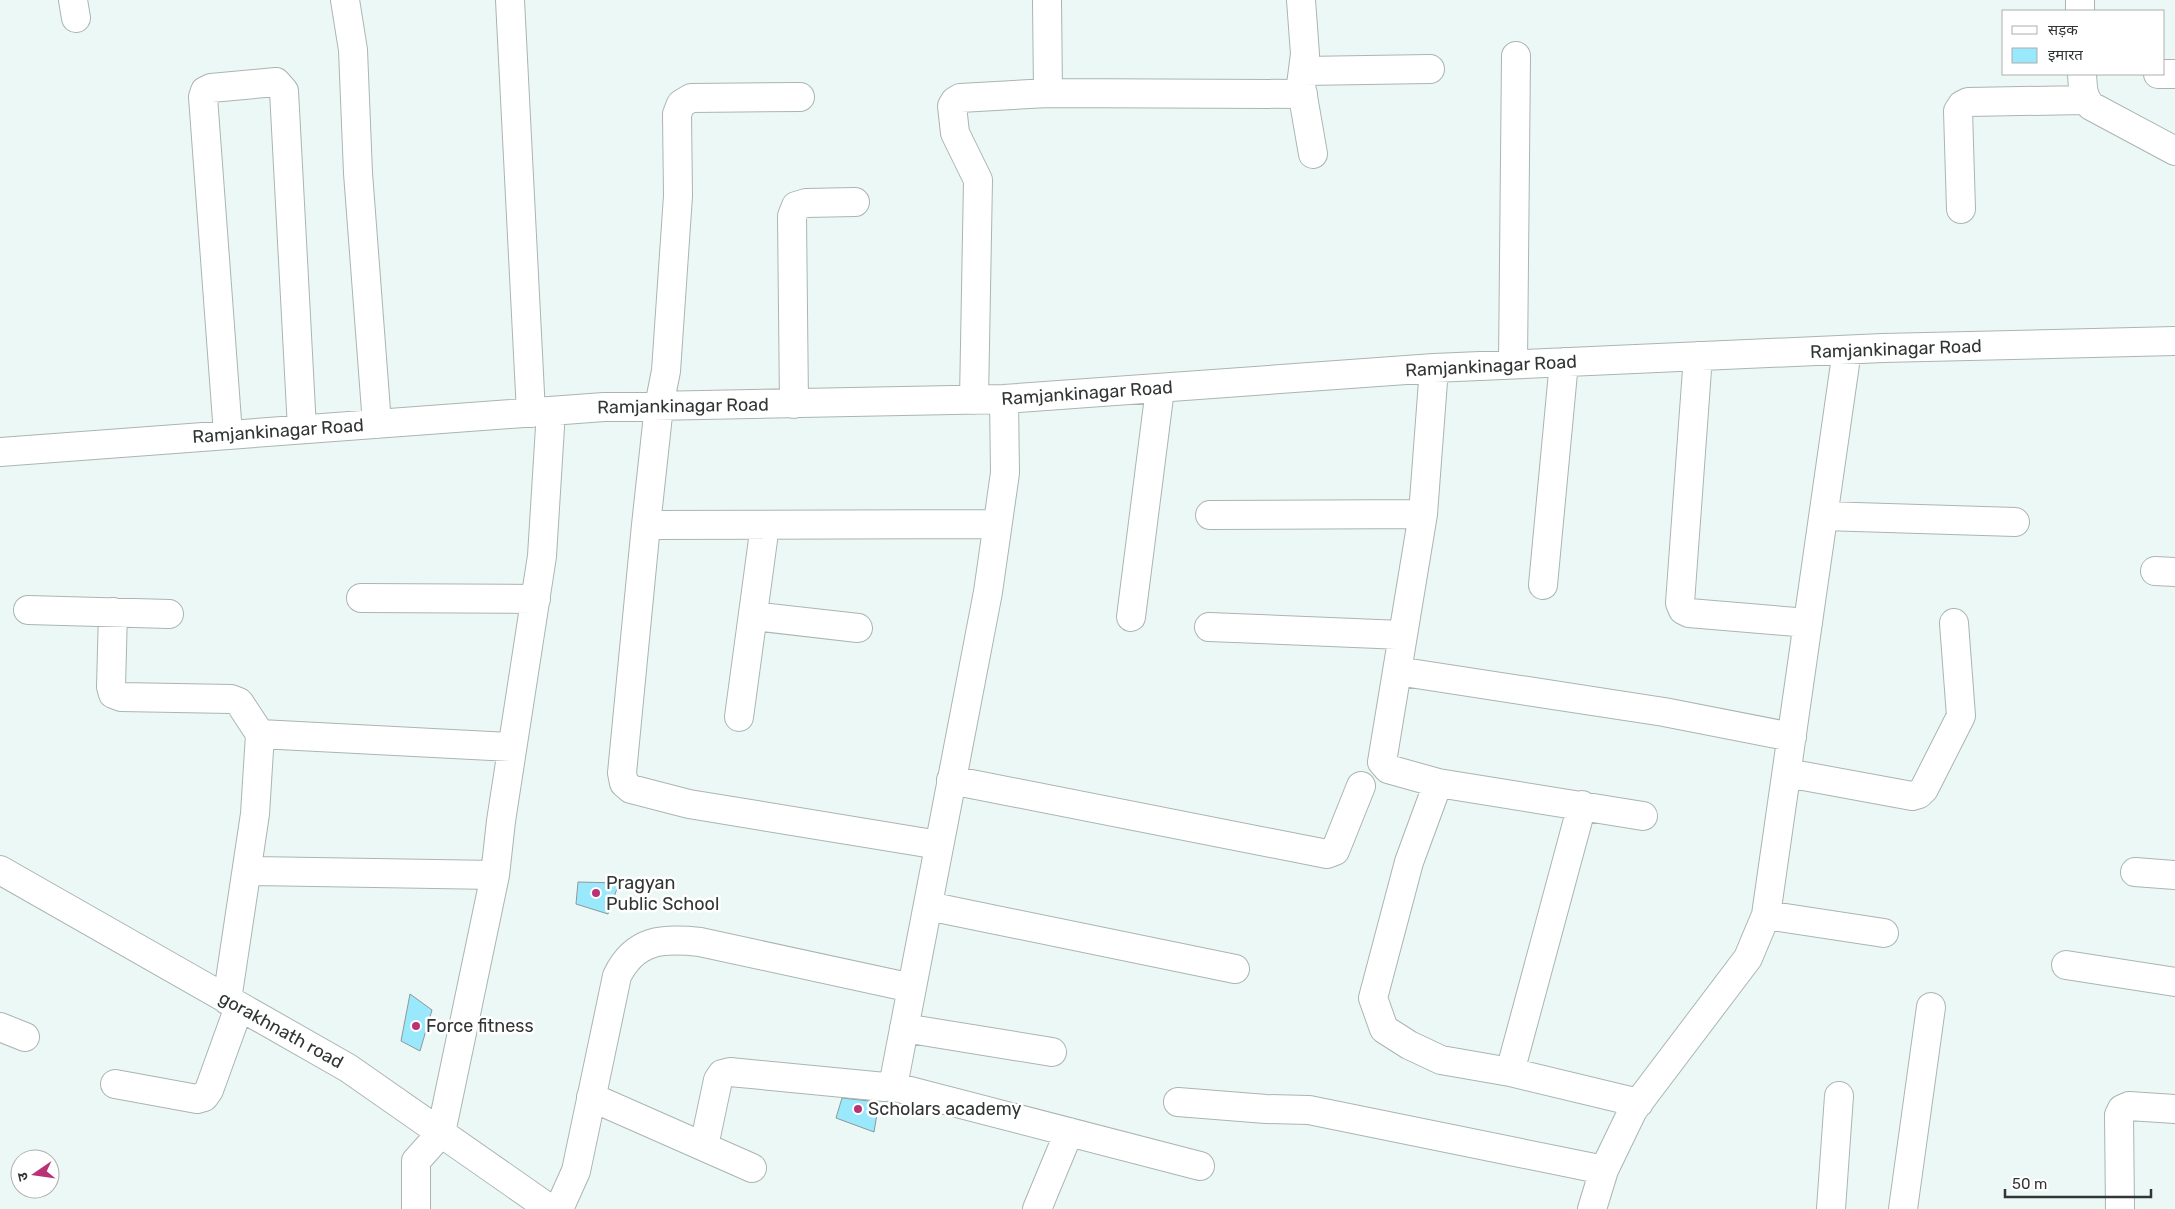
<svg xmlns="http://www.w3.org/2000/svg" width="2175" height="1209" font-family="Rubik,'Noto Sans Devanagari',sans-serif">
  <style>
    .building { fill: #99e8fb; stroke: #8e989b }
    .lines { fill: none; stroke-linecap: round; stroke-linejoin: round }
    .minor-casing { stroke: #aab5b2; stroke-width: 30 }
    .minor { stroke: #fff; stroke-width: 28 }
    .poi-dot { fill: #b83275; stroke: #fff; stroke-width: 2 }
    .labels { text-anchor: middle; stroke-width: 5; stroke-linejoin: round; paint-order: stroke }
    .street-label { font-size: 18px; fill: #313534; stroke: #fff }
    .poi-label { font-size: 18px; fill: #313534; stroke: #fff; text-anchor: start }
  </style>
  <rect width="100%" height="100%" fill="#ecf8f5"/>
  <!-- building -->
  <path class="building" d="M578,882l41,1 -11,31 -32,-10z
    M410,994l22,16 -12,41 -19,-10z
    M842,1098l37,4 -5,30 -38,-14z"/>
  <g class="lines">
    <!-- minor casing -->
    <g class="minor-casing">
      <path id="minor" d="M73,0l3,18
        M345,0l8,50 5,123 19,251
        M510,0l21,413
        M1047,0l1,93
        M1301,0l4,54 -4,31 12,69
        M2080,0v11
        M1303,71l127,-2
        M2082,74c1,12 0,22 9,32l84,45
        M2158,74h17
        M800,97l-109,1 -10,6 -4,10 1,82 -12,175 -7,35 -13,119 -24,248 2,10 7,6 58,15 250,41
        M1961,209l-3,-98 4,-6 6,-3 117,-2
        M1698,356l-18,247 3,7 6,3 119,10
        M1513,364l3,-308
        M1434,368l-11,146 -41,248 6,7 50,14 205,33
        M974,400l4,-220 -23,-47 -3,-27 3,-5 5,-3 88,-5 255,1
        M794,404l-2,-188 4,-10 10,-3 49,-1
        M228,434l-25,-337 2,-6 6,-3 65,-6 8,9 18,338
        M0,452l604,-45 400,-8 430,-31 449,-20 292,-7
        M1210,515l213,-1
        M1824,516l191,6
        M646,525l351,-1
        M2155,571l20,1
        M1543,585l21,-223
        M361,598l175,1
        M28,610l141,4
        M113,612l-2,75 2,7 8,3 110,2 8,3 21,32
        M753,616l105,12
        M1131,617l29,-228
        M1209,627l193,8
        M1397,671l267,41 128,25
        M739,717l26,-192
        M1787,773l125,23 7,-2 5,-5 37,-73 -7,-93
        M951,780l376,74 8,-3 26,-65
        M1438,783l-29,79 -36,136 11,31 25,16 32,15 69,12 129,31
        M0,870l348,198 202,141
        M247,871l248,4
        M2135,872l40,3
        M928,906l307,63
        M1766,915l118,18
        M2066,965l109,17
        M227,1000l28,-186 5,-80 252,13
        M0,1027l25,10
        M904,1028l148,24
        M1510,1072l72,-267
        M115,1084l82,15 7,-2 5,-7 30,-83
        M891,1086l3,-5 94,-489 17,-119 -1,-74
        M591,1097l161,71
        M1178,1102l88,7 43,1 295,60
        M704,1146l14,-66 4,-6 8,-2 155,15 6,-1 309,80
        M416,1209v-48l25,-28 54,-258 6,-54 41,-265 9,-145
        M559,1209l17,-38 41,-195c18,-37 46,-38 83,-34l212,46
        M1037,1209l32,-77
        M1592,1209l12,-39 29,-60 115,-152 18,-43 81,-565
        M1831,1209l8,-113
        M1903,1209l28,-202
        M2120,1209l-1,-94 3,-6 7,-3 46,3"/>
    </g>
    <!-- minor -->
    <use href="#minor" class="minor"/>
  </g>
  <!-- markers -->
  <g class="poi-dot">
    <circle cx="596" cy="893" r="5"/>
    <circle cx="416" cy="1026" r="5"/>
    <circle cx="858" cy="1109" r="5"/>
  </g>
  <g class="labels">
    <!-- street labels -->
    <g class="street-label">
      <text transform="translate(1896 349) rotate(-2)" y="6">Ramjankinagar Road</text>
      <text transform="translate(1491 366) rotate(-3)" y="6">Ramjankinagar Road</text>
      <text transform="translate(1087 393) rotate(-4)" y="6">Ramjankinagar Road</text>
      <text transform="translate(683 406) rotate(-1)" y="6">Ramjankinagar Road</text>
      <text transform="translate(278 431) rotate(-4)" y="6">Ramjankinagar Road</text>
      <text transform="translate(281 1030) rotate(29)" y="6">gorakhnath road</text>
    </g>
    <!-- poi labels -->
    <g class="poi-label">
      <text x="606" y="889">Pragyan<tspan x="606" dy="21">Public School</tspan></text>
      <text x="426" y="1032">Force fitness</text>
      <text x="868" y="1115">Scholars academy</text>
    </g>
  </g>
  <!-- legend -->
  <rect x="2002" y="10" width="162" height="65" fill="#ffffff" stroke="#adaeae"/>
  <rect x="2012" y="26" width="25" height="8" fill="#ffffff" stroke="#adaeae"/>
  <text x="2048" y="35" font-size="15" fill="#313534">सड़क</text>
  <rect x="2012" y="48" width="25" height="15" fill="#99e8fb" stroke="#adaeae"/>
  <text x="2048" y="60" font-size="15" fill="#313534">इमारत</text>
  <!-- north arrow -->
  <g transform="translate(35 1174) rotate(257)"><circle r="24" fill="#ffffff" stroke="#adaeae"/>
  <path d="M0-4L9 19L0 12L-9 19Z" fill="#b83275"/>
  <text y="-8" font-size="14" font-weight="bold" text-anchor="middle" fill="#313534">उ</text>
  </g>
  <!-- scale -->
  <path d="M2005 1189v8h146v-8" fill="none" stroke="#313534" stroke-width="2.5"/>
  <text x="2012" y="1189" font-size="15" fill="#313534" stroke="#ffffff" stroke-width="4" paint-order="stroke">50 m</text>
</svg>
